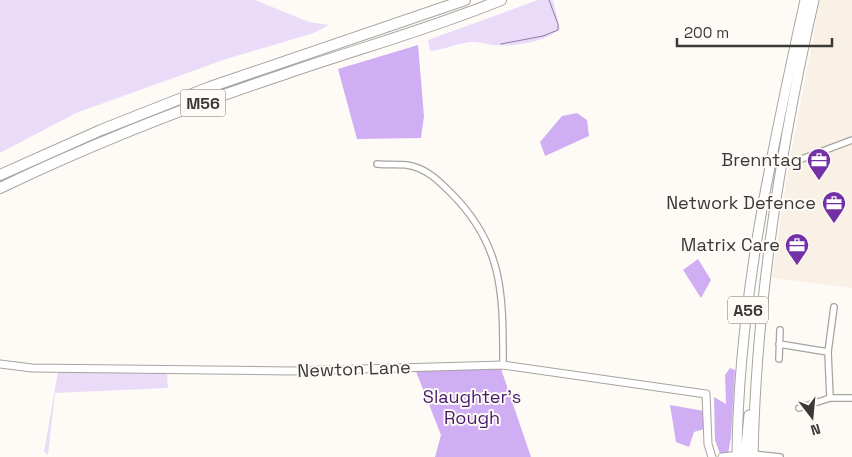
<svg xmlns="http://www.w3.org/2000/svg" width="852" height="457" font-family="'Space Grotesk',sans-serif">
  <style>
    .built { fill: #f9f1e6 }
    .green { fill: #eadcf9 }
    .forest { fill: #d0aef4 }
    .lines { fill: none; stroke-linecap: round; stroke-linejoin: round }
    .stream { stroke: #9078a7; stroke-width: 1 }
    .minor-casing { stroke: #a7a4a0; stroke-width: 8 }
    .tertiary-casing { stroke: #a7a4a0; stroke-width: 9 }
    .trunk-casing { stroke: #a7a4a0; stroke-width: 11 }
    .motorway-casing { stroke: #a7a4a0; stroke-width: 12 }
    .minor { stroke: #fff; stroke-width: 5.5 }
    .tertiary { stroke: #fff; stroke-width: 7 }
    .trunk { stroke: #fff; stroke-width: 9 }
    .motorway { stroke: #fff; stroke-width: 10 }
    .labels { text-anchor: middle; stroke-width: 4; stroke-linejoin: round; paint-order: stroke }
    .shield { fill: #fefbf7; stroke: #757371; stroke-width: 1 }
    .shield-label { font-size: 16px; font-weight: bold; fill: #3a3938 }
    .poi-label { font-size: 18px; fill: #3a3938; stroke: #fefbf7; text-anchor: end }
    .street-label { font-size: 18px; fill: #3a3938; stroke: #fefbf7 }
    .park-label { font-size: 18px; fill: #48196a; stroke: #fefbf7 }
  </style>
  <rect width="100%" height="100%" fill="#fefbf7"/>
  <!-- built -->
  <path class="built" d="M820,0h32v288l-80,-10 17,-114z"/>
  <!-- green -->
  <path class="green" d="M0,0h255l54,22 20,3 -15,8 -88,26 -150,54 -76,40z
    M538,0h15l7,29c-15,13 -46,18 -66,16 -7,0 -16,-4 -23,-3 -14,1 -27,8 -41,9l-2,-11z
    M58,371l109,2 1,15 -113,5 -7,62 -4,-3z"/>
  <!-- forest -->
  <path class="forest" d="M418,45l6,71 -3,22 -64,1 -19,-70z
    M577,113l10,7 2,16 -44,20 -5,-14 22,-26z
    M698,259l13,21 -10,18 -18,-28z
    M500,366l31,91h-96l6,-22 -26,-66z
    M730,368l5,2 -4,67 -3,17h-8l-5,-14 -1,-43 12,7 -1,-29z
    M670,405l34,6v18l-10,3 -5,15 -13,-5z"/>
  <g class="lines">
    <!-- stream -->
    <path class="stream" d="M501,44l42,-8 15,-6v-6l-9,-24"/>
    <!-- minor casing -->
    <g class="minor-casing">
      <path id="minor" d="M377,164c10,1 21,0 30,1 19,3 31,15 44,28 53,53 52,102 52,172
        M771,164l20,-1 61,-23
        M779,344l49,8
        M779,359l1,-29
        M830,398l-2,-46 6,-45
        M799,408l31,-10h22
        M753,454l27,3"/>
    </g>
    <!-- tertiary casing -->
    <g class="tertiary-casing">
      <path id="tertiary" d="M0,364l32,4 258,3 213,-6 203,29 2,50 4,13
        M722,457l18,-2"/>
    </g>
    <!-- trunk casing -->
    <g class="trunk-casing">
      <path id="trunk" d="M737,457c1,-154 35,-307 68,-457
        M745,457l4,-42
        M753,457c3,-154 27,-307 61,-457"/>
    </g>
    <!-- motorway casing -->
    <g class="motorway-casing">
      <path id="motorway" d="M0,175l101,-45 109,-43 255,-87
        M0,188c92,-44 188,-82 285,-114 72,-25 145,-45 216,-74"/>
    </g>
    <!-- minor -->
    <use href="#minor" class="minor"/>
    <!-- tertiary -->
    <use href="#tertiary" class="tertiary"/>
    <!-- trunk -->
    <use href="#trunk" class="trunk"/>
    <!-- motorway -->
    <use href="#motorway" class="motorway"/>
  </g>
  <!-- icons -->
  <defs>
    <g id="office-pin" transform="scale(1.25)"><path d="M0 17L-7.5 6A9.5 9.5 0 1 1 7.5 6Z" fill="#7331a5" stroke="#fefbf7"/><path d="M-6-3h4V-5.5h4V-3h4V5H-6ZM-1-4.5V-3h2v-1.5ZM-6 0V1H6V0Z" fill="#fff"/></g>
  </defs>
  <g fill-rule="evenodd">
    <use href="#office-pin" x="819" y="160"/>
    <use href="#office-pin" x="834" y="203"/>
    <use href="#office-pin" x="797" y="245"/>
  </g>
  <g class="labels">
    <!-- shield labels -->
    <g class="shield">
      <rect x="180.5" y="89.5" width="45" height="27" rx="4"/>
      <rect x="728" y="296.5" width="40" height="27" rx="4"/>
    </g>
    <g class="shield-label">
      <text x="203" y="109">M56</text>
      <text x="748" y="316">A56</text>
    </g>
    <!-- poi labels -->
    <g class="poi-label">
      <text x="802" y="166">Brenntag</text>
      <text x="816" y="209">Network Defence</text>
      <text x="780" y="251">Matrix Care</text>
    </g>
    <!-- street labels -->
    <g class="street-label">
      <text transform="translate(354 369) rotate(-2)" y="6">Newton Lane</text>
    </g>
    <!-- park labels -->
    <g class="park-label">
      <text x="472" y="403">Slaughter's<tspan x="472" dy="21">Rough</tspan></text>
    </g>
  </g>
  <!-- north arrow -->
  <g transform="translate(812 417) rotate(164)" stroke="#fefbf7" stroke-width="4" paint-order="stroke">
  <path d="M0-4L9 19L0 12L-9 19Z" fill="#3a3938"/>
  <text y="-8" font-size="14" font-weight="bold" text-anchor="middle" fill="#3a3938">N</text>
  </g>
  <!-- scale -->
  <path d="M677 38v8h155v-8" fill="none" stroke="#3a3938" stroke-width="2.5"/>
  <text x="684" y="38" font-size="15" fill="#3a3938" stroke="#fefbf7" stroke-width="4" paint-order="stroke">200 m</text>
</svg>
